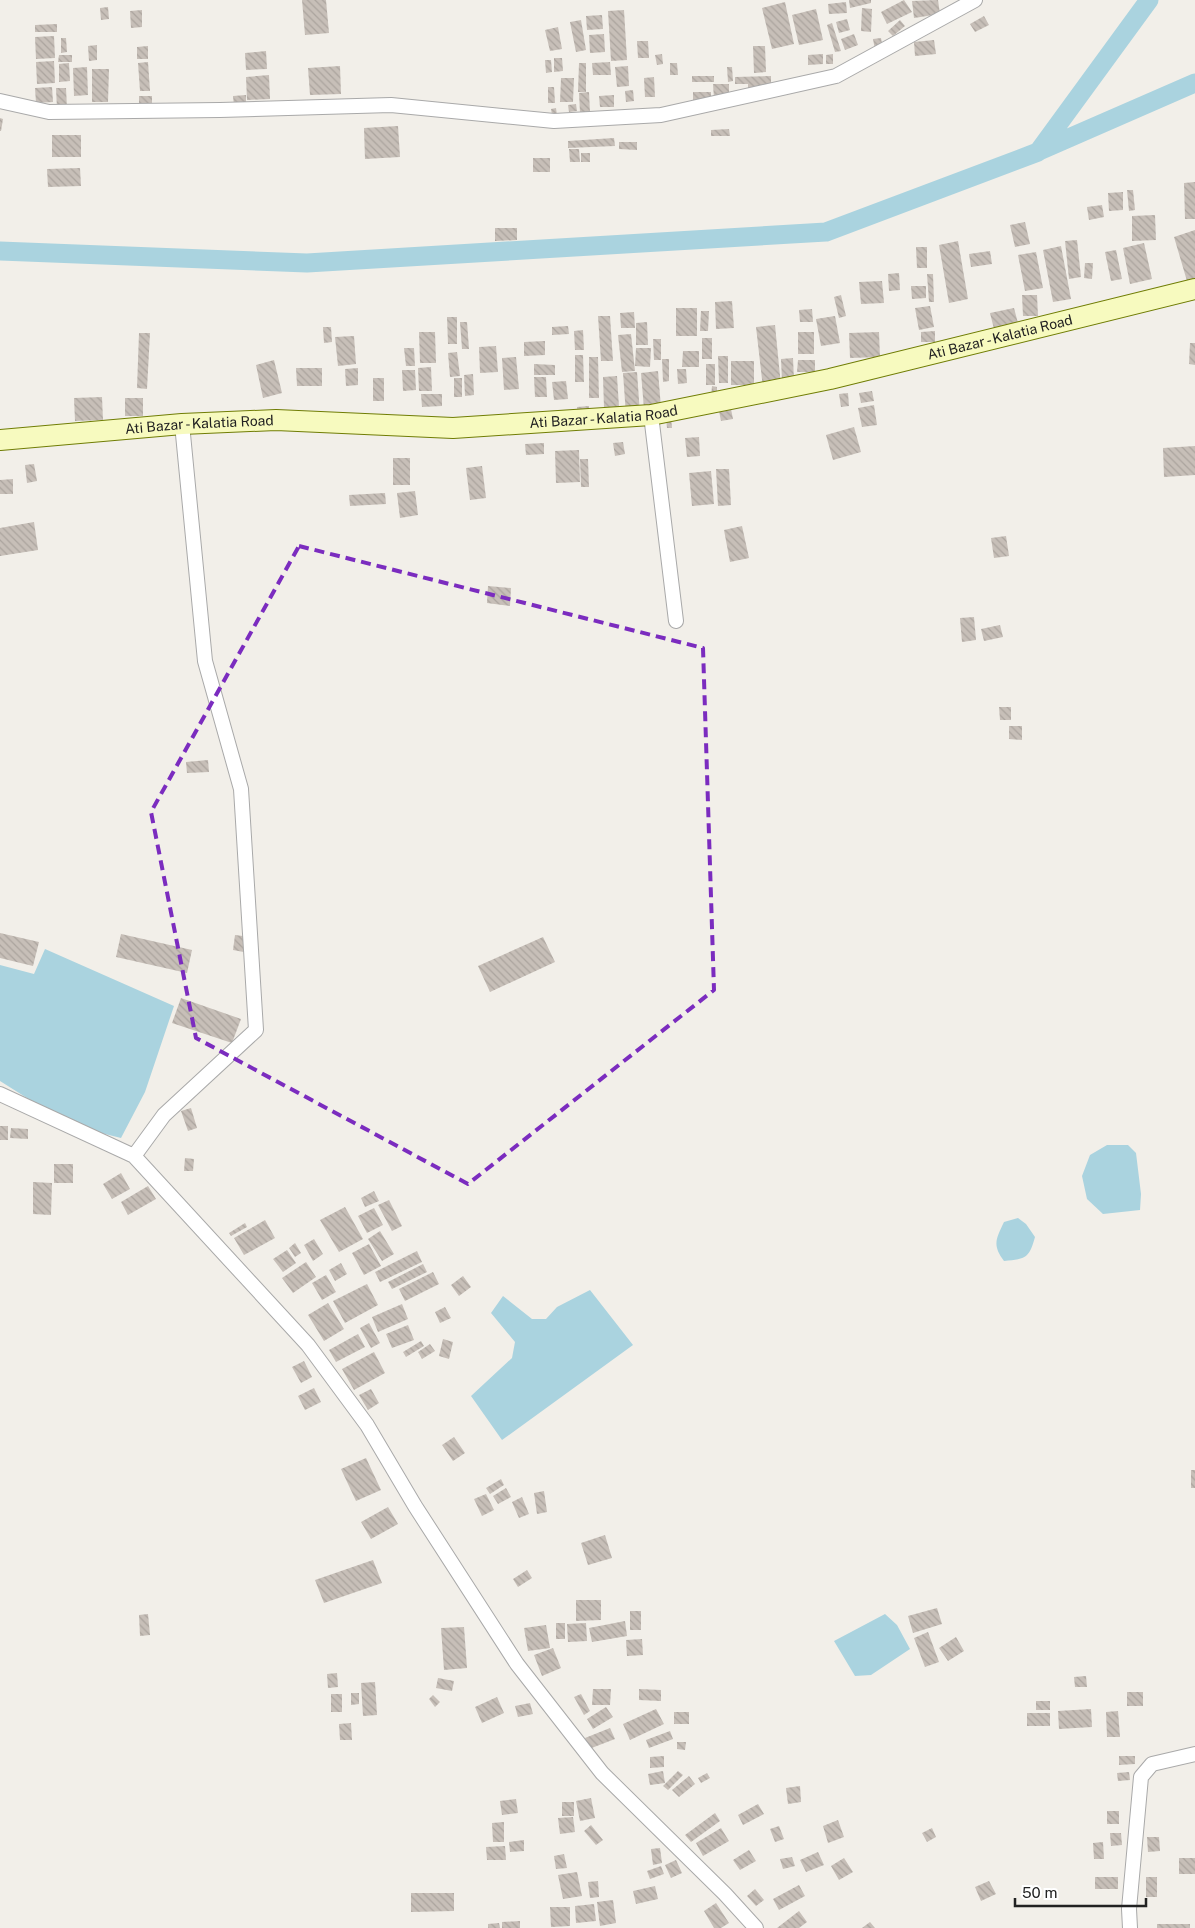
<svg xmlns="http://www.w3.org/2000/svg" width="1195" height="1928" font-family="'Public Sans',sans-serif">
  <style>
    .water { fill: #aad3df }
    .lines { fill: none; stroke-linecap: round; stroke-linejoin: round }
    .canal { stroke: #aad3df; stroke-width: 19 }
    .building { fill: url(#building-back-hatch) }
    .minor-casing { stroke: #a9a9a9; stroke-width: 16 }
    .secondary-casing { stroke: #707d05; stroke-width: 22 }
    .minor { stroke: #fff; stroke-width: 14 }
    .secondary { stroke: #f7fabf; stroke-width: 20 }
    .marked { fill: none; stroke: #7b2cbf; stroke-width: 4; stroke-dasharray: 10 6; stroke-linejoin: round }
    .labels { text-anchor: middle; stroke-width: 4; stroke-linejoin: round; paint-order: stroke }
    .street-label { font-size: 14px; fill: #222; stroke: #fff }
  </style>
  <defs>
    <pattern id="building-back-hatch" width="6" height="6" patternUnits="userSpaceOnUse" patternTransform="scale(1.25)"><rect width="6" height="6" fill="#c7bfb8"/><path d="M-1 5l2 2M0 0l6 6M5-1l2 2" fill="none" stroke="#aba49e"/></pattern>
  </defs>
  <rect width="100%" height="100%" fill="#f2efe9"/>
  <!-- water -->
  <path class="water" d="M45,949l129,57 -29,86 -24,46 -32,-8 -35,-15 -54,-34v-116l34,9z
    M1107,1145h21l8,8 5,41 -1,16 -37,4 -16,-15 -5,-23 8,-21z
    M1018,1218l8,6 9,13c-6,22 -10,22 -31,24 -12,-16 -8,-22 0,-39z
    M590,1290l43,55 -131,95 -31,-44 41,-38 3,-16 -24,-29 12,-17 29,23h14l11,-12z
    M885,1614l12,11 13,24 -39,26 -16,1 -21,-35z"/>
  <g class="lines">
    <!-- canal -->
    <path class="canal" d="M1039,151l156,-68
      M0,251l307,12 519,-31 212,-80 111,-152"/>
  </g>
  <!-- building -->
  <path class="building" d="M302,0h24l3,33 -24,2z
    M849,0h22v3l-21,5z
    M904,0l8,12 -25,12 -6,-12z
    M938,0l2,14 -26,4 -2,-17z
    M785,2l9,42 -22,5 -10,-41z
    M846,2l1,11 -18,1 -1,-10z
    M108,7l1,12 -8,1 -1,-12z
    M862,8l10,1 -1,23 -10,-1z
    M816,9l7,31 -24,5 -7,-30z
    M142,10v17l-11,1 -1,-17z
    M624,10l3,50 -16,1 -3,-50z
    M602,15l1,14 -16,1 -1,-14z
    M984,16l5,9 -14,7 -5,-8z
    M847,19l3,11 -11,3 -3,-11z
    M581,20l5,30 -10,2 -6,-30z
    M900,20l5,6 -12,10 -5,-5z
    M832,23l9,28 -6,1 -8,-27z
    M57,24v8h-22v-7z
    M558,27l4,22 -12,2 -5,-21z
    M604,34l1,18 -15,1 -1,-18z
    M854,34l4,11 -13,5 -4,-11z
    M54,36l1,22 -19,1 -1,-22z
    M61,38h5l1,14 -6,1z
    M881,38l2,11 -8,1 -2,-11z
    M934,40l2,14 -21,2 -1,-14z
    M637,41h11l1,17h-11z
    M97,45v15l-8,1 -1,-15z
    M148,46v13h-11v-12z
    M753,46h12l1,26 -12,1z
    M266,51l1,18 -21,1 -1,-17z
    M662,54l1,10 -6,1 -2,-10z
    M823,54v10l-15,1v-10z
    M833,54v10h-7v-9z
    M59,55h13v7h-14z
    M554,58h8l1,13 -9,1z
    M545,60h6l1,12 -6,1z
    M54,61l1,22 -18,1 -1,-22z
    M148,62l2,29h-10l-2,-28z
    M610,62l1,13h-18l-1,-12z
    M69,63l1,18 -11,1v-18z
    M579,63h7v29h-8z
    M670,63h7l1,12h-8z
    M340,66l1,28 -31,1 -2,-27z
    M628,66l1,20 -12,1 -2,-20z
    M87,67l1,28 -14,1 -1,-28z
    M727,67h5l1,14 -5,1z
    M92,69h17l-1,33h-16z
    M269,75l1,24 -23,1 -1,-23z
    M692,76h22v6h-22z
    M771,76v13l-23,1v-6h-13v-7z
    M654,77l1,20h-10l-1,-19z
    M561,78h13l-1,24h-13z
    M713,84h16v15h-15z
    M52,87l1,15 -17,1 -1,-15z
    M548,87h6l1,16h-7z
    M56,88h10l1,20 -10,1z
    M633,90l1,11 -8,1 -1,-11z
    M589,92l1,21h-10l-1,-20z
    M693,92h18v11h-18z
    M246,95v11h-12l-1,-10z
    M614,95v12h-14l-1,-11z
    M139,96h13v7h-13z
    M576,104l1,7 -8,1 -1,-7z
    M556,108l1,7h-5l-1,-6z
    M0,118l3,1 -2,12h-1z
    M398,126l2,31 -35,2 -1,-31z
    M729,129l1,7h-19v-6z
    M52,135h29v22h-29z
    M614,138l1,8 -47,2v-7z
    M619,142h18v8l-18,-1z
    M569,149h10l1,13h-10z
    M581,153h9v9h-9z
    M533,158h17v14h-17z
    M80,168l1,18 -33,1 -1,-18z
    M1195,182v37h-10l-1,-36z
    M1127,190h6l2,20 -6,1z
    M1123,192v18l-14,1 -1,-18z
    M1102,205l2,12 -15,3 -2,-13z
    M1155,215l1,25 -24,1v-25z
    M1025,222l5,22 -15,3 -5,-22z
    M495,228h22v12l-22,1z
    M1195,230v48l-8,3 -13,-44z
    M1077,240l4,37 -12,2 -4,-38z
    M958,241l10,58 -19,4 -10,-58z
    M1144,243l8,36 -22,5 -7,-36z
    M1061,246l10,53 -18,3 -10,-52z
    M916,247h11v21h-10z
    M1116,250l6,29 -11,2 -6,-29z
    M990,251l2,13 -21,3 -2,-13z
    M1036,252l7,36 -18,3 -7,-36z
    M1085,263h8l-1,16 -8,-1z
    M899,273l1,17 -11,1 -1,-17z
    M927,274h6l1,28h-5z
    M882,281l2,22 -23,1 -2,-22z
    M911,286h15v12l-14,1z
    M841,295l5,21 -7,2 -5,-21z
    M1022,295h15l1,21h-15z
    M732,301l2,27 -18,1 -1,-27z
    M930,306l4,21 -15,3 -4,-22z
    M676,308h21v28h-21z
    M1014,308l5,19 -24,6 -5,-20z
    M812,309l1,13h-13l-1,-12z
    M701,311h8l-1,20h-8z
    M634,312l1,16h-14l-1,-15z
    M598,316h12l3,45h-12z
    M835,316l5,27 -19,3 -5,-27z
    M447,317h10v27h-9z
    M460,322h7l2,27h-7z
    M647,322l1,23h-12v-22z
    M775,325l6,61 -18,2 -7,-61z
    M568,326l1,8 -17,1v-8z
    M323,327h8l1,15 -8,1z
    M583,330l1,20h-9l-1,-19z
    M935,331v11h-14v-10z
    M419,332h16l1,31h-16z
    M798,332h16v22h-16z
    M879,332l1,25 -30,1 -1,-25z
    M139,333h11l-3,56 -10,-1z
    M631,334l4,37 -13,1 -4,-37z
    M354,336l2,28 -18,2 -3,-29z
    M702,338h10v21h-10z
    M653,339h8v21h-7z
    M545,341v14l-21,1v-14z
    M1190,343h5v22l-6,-1z
    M496,346l2,26 -18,1 -1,-26z
    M404,348h10l1,18h-9z
    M636,348h15l-1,19 -15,-1z
    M683,351h16v16h-17z
    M457,352l3,24 -10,1 -2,-24z
    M575,355h8l1,27h-9z
    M718,356h10v27h-9z
    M516,357l3,32 -15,1 -2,-32z
    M589,357h9l1,41h-10z
    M793,358l1,22 -12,1 -1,-22z
    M662,359h7v22l-6,1z
    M274,360l8,33 -19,5 -7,-33z
    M798,360h17v12h-18z
    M731,361h23v24h-23z
    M534,364l21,1v10h-21z
    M706,364h9v21h-9z
    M431,367l1,24h-13l-1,-23z
    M296,368h26v18h-25z
    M358,368v17l-12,1 -1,-17z
    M677,369h9l1,14 -9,1z
    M402,370h13l1,20 -13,1z
    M658,371l3,37 -17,1 -3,-36z
    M637,372l3,42 -14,1 -3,-42z
    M473,374l1,21 -9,1 -1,-21z
    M617,376l2,31 -15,1 -1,-31z
    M534,377h12l1,20h-12z
    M373,378h11v23h-11z
    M454,378h8v19h-8z
    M566,381l2,18 -14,1 -2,-18z
    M712,386l5,1v10h-6z
    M872,391l2,10 -13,2 -2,-10z
    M848,393l1,13 -8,1 -2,-13z
    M421,394h21v12l-20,1z
    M102,397l1,23 -28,1 -1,-23z
    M125,398h18v18h-18z
    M874,405l3,20 -15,2 -4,-19z
    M589,406v8h-12v-7z
    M731,409l2,10 -12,2 -2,-10z
    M666,417h5l1,11h-5z
    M854,427l7,25 -28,8 -7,-25z
    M699,437l1,19 -13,1 -2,-19z
    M623,442l2,12 -10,2 -2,-13z
    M544,443v11l-18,1 -1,-11z
    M1195,446v29l-31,2 -1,-29z
    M579,450l1,32 -24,1 -1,-32z
    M393,458h17v27h-17z
    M580,459h8l1,28h-8z
    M34,464l3,17 -10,2 -2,-18z
    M482,466l4,32 -16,2 -4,-32z
    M716,469h13l2,36 -13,1z
    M711,471l3,33 -22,2 -3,-33z
    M13,479v15h-13v-14z
    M415,491l3,24 -18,3 -3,-25z
    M385,493l1,11 -36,2 -1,-11z
    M34,522l4,28 -38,6v-28z
    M742,526l7,32 -19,4 -6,-32z
    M1006,536l3,20 -15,2 -3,-20z
    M488,586l23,2 -1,18 -23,-3z
    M974,617l2,23 -14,2 -2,-24z
    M1000,625l3,12 -19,4 -3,-12z
    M999,707h12v13h-11z
    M1009,726h13v14l-13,-1z
    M208,760l1,12 -22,1 -1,-11z
    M0,933l39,9 -6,24 -33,-8z
    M121,934l71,16 -5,23 -71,-16z
    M235,935l16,2 -2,16 -16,-3z
    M543,937l12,25 -65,30 -12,-26z
    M181,998l60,21 -9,24 -60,-20z
    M191,1108l6,20 -9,3 -7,-20z
    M0,1126h8v14h-8z
    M11,1128l17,1v10l-18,-1z
    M185,1158l9,1 -1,12h-9z
    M54,1164h19v19h-19z
    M121,1173l9,16 -18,10 -9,-15z
    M33,1182l19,1 -1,32 -18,-1z
    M148,1186l8,13 -28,16 -7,-13z
    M374,1191l5,10 -14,6 -4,-9z
    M389,1200l13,26 -10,5 -14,-26z
    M345,1207l18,32 -24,13 -19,-32z
    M374,1208l9,17 -16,8 -9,-17z
    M265,1220l10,18 -31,17 -10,-17z
    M245,1223l2,4 -16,9 -2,-3z
    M380,1231l14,23 -12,7 -14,-22z
    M314,1239l9,15 -10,7 -9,-16z
    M295,1243l6,10 -6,4 -6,-9z
    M369,1244l12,22 -17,9 -12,-22z
    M287,1250l9,13 -13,9 -10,-13z
    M417,1251l5,11 -42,20 -5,-10z
    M306,1262l10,15 -23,16 -11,-15z
    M341,1263l6,11 -12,7 -6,-11z
    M423,1264l4,8 -35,17 -4,-7z
    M433,1272l6,12 -34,17 -6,-12z
    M326,1275l10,17 -14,8 -10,-17z
    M463,1276l8,11 -12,9 -8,-11z
    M367,1284l11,21 -33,18 -12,-22z
    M328,1303l16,26 -20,12 -16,-26z
    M402,1304l6,15 -30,13 -6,-15z
    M445,1307l6,11 -11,5 -5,-11z
    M369,1323l11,20 -9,5 -11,-20z
    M408,1325l6,15 -22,8 -6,-14z
    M358,1334l7,13 -29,15 -7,-12z
    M443,1339l10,3 -4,17 -10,-3z
    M421,1341l3,5 -18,11 -3,-5z
    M430,1344l5,7 -13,8 -4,-7z
    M374,1352l11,21 -31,17 -12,-21z
    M304,1361l8,16 -11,6 -9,-16z
    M314,1388l7,14 -16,8 -7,-14z
    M371,1389l8,14 -11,7 -9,-15z
    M454,1437l11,16 -12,8 -11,-16z
    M366,1458l15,32 -25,11 -15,-32z
    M1191,1470h4v18h-4z
    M501,1479l3,6 -14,9 -4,-6z
    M506,1488l5,9 -13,7 -5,-8z
    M544,1491l3,21 -10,2 -3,-21z
    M486,1494l8,16 -12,6 -8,-17z
    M522,1497l7,17 -10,4 -7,-16z
    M388,1507l10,17 -27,15 -10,-17z
    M605,1535l7,23 -24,7 -7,-22z
    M373,1560l9,23 -58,20 -9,-23z
    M527,1570l5,8 -14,9 -5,-8z
    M576,1600h25v20l-25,1z
    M937,1608l5,16 -29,9 -5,-17z
    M630,1611h11v19h-11z
    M148,1614l2,21 -10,1 -1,-21z
    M625,1621l2,15 -35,6 -3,-14z
    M556,1623h9v16h-9z
    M586,1623l1,18 -19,1 -1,-18z
    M546,1625l4,23 -22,3 -4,-23z
    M464,1627l3,41 -23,2 -3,-42z
    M928,1632l11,30 -14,5 -11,-29z
    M956,1637l8,14 -16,10 -9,-13z
    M642,1639l1,16 -16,1 -1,-16z
    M553,1648l8,20 -19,8 -8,-21z
    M337,1673l1,14 -10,1 -1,-14z
    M1086,1676l1,11h-12l-1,-10z
    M438,1678l16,3 -2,10 -16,-3z
    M375,1682l2,33 -14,1 -2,-33z
    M593,1689h18l-1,16h-18z
    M639,1689l22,1v11l-22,-1z
    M1127,1692h16v14h-16z
    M351,1693h8v11l-8,1z
    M331,1694h11v18h-11z
    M581,1694l9,17 -6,4 -10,-18z
    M433,1695l7,7 -5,5 -6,-8z
    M497,1697l7,16 -22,10 -7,-16z
    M1036,1701h14v9h-14z
    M530,1703l3,11 -15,3 -3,-11z
    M606,1707l7,10 -20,12 -6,-10z
    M656,1709l8,15 -34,16 -7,-16z
    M1091,1709l1,18 -33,2 -1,-18z
    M1118,1711l2,26h-13l-1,-25z
    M674,1712h15v12h-15z
    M1027,1713h23v13h-23z
    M351,1723l1,17h-12l-1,-16z
    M610,1728l5,11 -26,10 -4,-11z
    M670,1731l3,8 -24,9 -3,-8z
    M677,1742h9l-1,8 -8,-1z
    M664,1756v11l-14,1v-11z
    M1119,1756h16v8l-16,1z
    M663,1771l2,12 -15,2 -2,-11z
    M678,1771l5,4 -15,15 -5,-4z
    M1129,1772l1,8 -12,1 -1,-8z
    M707,1773l3,5 -9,5 -3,-5z
    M689,1776l6,8 -16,13 -7,-7z
    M800,1786l1,16 -13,2 -2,-16z
    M591,1798l4,20 -15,3 -4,-20z
    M516,1799l2,14 -16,2 -2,-14z
    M562,1802h12v14h-12z
    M758,1804l6,10 -21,11 -5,-10z
    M1107,1811h12v13h-12z
    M715,1813l5,8 -29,21 -6,-7z
    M573,1817l2,15 -15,2 -2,-16z
    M838,1820l6,17 -16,6 -5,-17z
    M504,1822v20h-11l-1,-19z
    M591,1825l12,15 -7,5 -12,-14z
    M779,1826l5,13 -9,3 -5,-13z
    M721,1828l8,13 -26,15 -7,-13z
    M932,1828l4,9 -9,5 -5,-9z
    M1110,1833h11l1,12 -11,1z
    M1147,1837h12l1,14 -12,1z
    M524,1840v11l-14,1 -1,-10z
    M1103,1842l1,17h-10l-1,-16z
    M505,1846l1,14h-19l-1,-13z
    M660,1848l2,15 -9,2 -2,-16z
    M749,1850l7,11 -16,9 -7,-10z
    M818,1852l6,13 -18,7 -6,-12z
    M564,1854l3,14 -11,1 -2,-13z
    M792,1857l3,9 -12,3 -3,-10z
    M844,1858l9,14 -14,8 -8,-14z
    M1179,1858h16v16h-16z
    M676,1860l6,13 -11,5 -6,-13z
    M661,1866l3,8 -14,5 -3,-8z
    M577,1872l5,24 -19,3 -5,-24z
    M1095,1877h23v12h-23z
    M1146,1877h11v20h-11z
    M598,1881l1,16 -9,1 -2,-16z
    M989,1881l7,13 -15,7 -6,-14z
    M799,1885l6,11 -26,14 -6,-11z
    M655,1886l3,13 -22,5 -3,-13z
    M755,1889l9,11 -8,6 -9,-10z
    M411,1893h43v18l-43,1z
    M613,1900l3,23 -16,3 -3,-24z
    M716,1903l13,20 -8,5h-7l-10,-17z
    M594,1904l2,17 -20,2 -1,-17z
    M550,1907h20v19l-19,1z
    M799,1911l8,11 -8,6h-22z
    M520,1921v7h-18v-6z
    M870,1922l5,6h-13z
    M499,1923l1,5h-12v-4z
    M1157,1924h33v4h-33z"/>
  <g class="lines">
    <!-- minor casing -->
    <g class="minor-casing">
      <path id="minor" d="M0,101l49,11 171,-2 171,-5 163,16 107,-6 175,-39 139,-76
        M651,415l25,206
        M0,1094l134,62 174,189 59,80 48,81 102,158 85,109 123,121 31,34
        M134,1156l30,-41 92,-85 -15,-241 -36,-128 -23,-237
        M1130,1928l-1,-19 12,-132 11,-13 43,-10"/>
    </g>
    <!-- secondary casing -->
    <g class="secondary-casing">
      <g id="secondary">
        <path id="s1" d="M0,440l182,-16 94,-4 177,8 198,-13 179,-36 365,-90"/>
      </g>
    </g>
    <!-- minor -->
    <use href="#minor" class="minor"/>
    <!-- secondary -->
    <use href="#secondary" class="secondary"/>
  </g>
  <!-- marked area -->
  <path class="marked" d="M299,546l404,102 11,342 -246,194 -272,-146 -45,-226z"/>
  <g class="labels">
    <!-- street labels -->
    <g class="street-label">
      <text dy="5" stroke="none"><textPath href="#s1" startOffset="1010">Ati Bazar - Kalatia Road</textPath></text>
      <text dy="5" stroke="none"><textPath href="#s1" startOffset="605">Ati Bazar - Kalatia Road</textPath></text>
      <text dy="5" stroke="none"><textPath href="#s1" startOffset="200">Ati Bazar - Kalatia Road</textPath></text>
    </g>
  </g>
  <!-- scale -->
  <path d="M1015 1898v8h131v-8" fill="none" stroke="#222222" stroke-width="2.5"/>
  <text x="1022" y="1898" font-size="15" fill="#222222" stroke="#ffffff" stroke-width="4" paint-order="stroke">50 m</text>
</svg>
